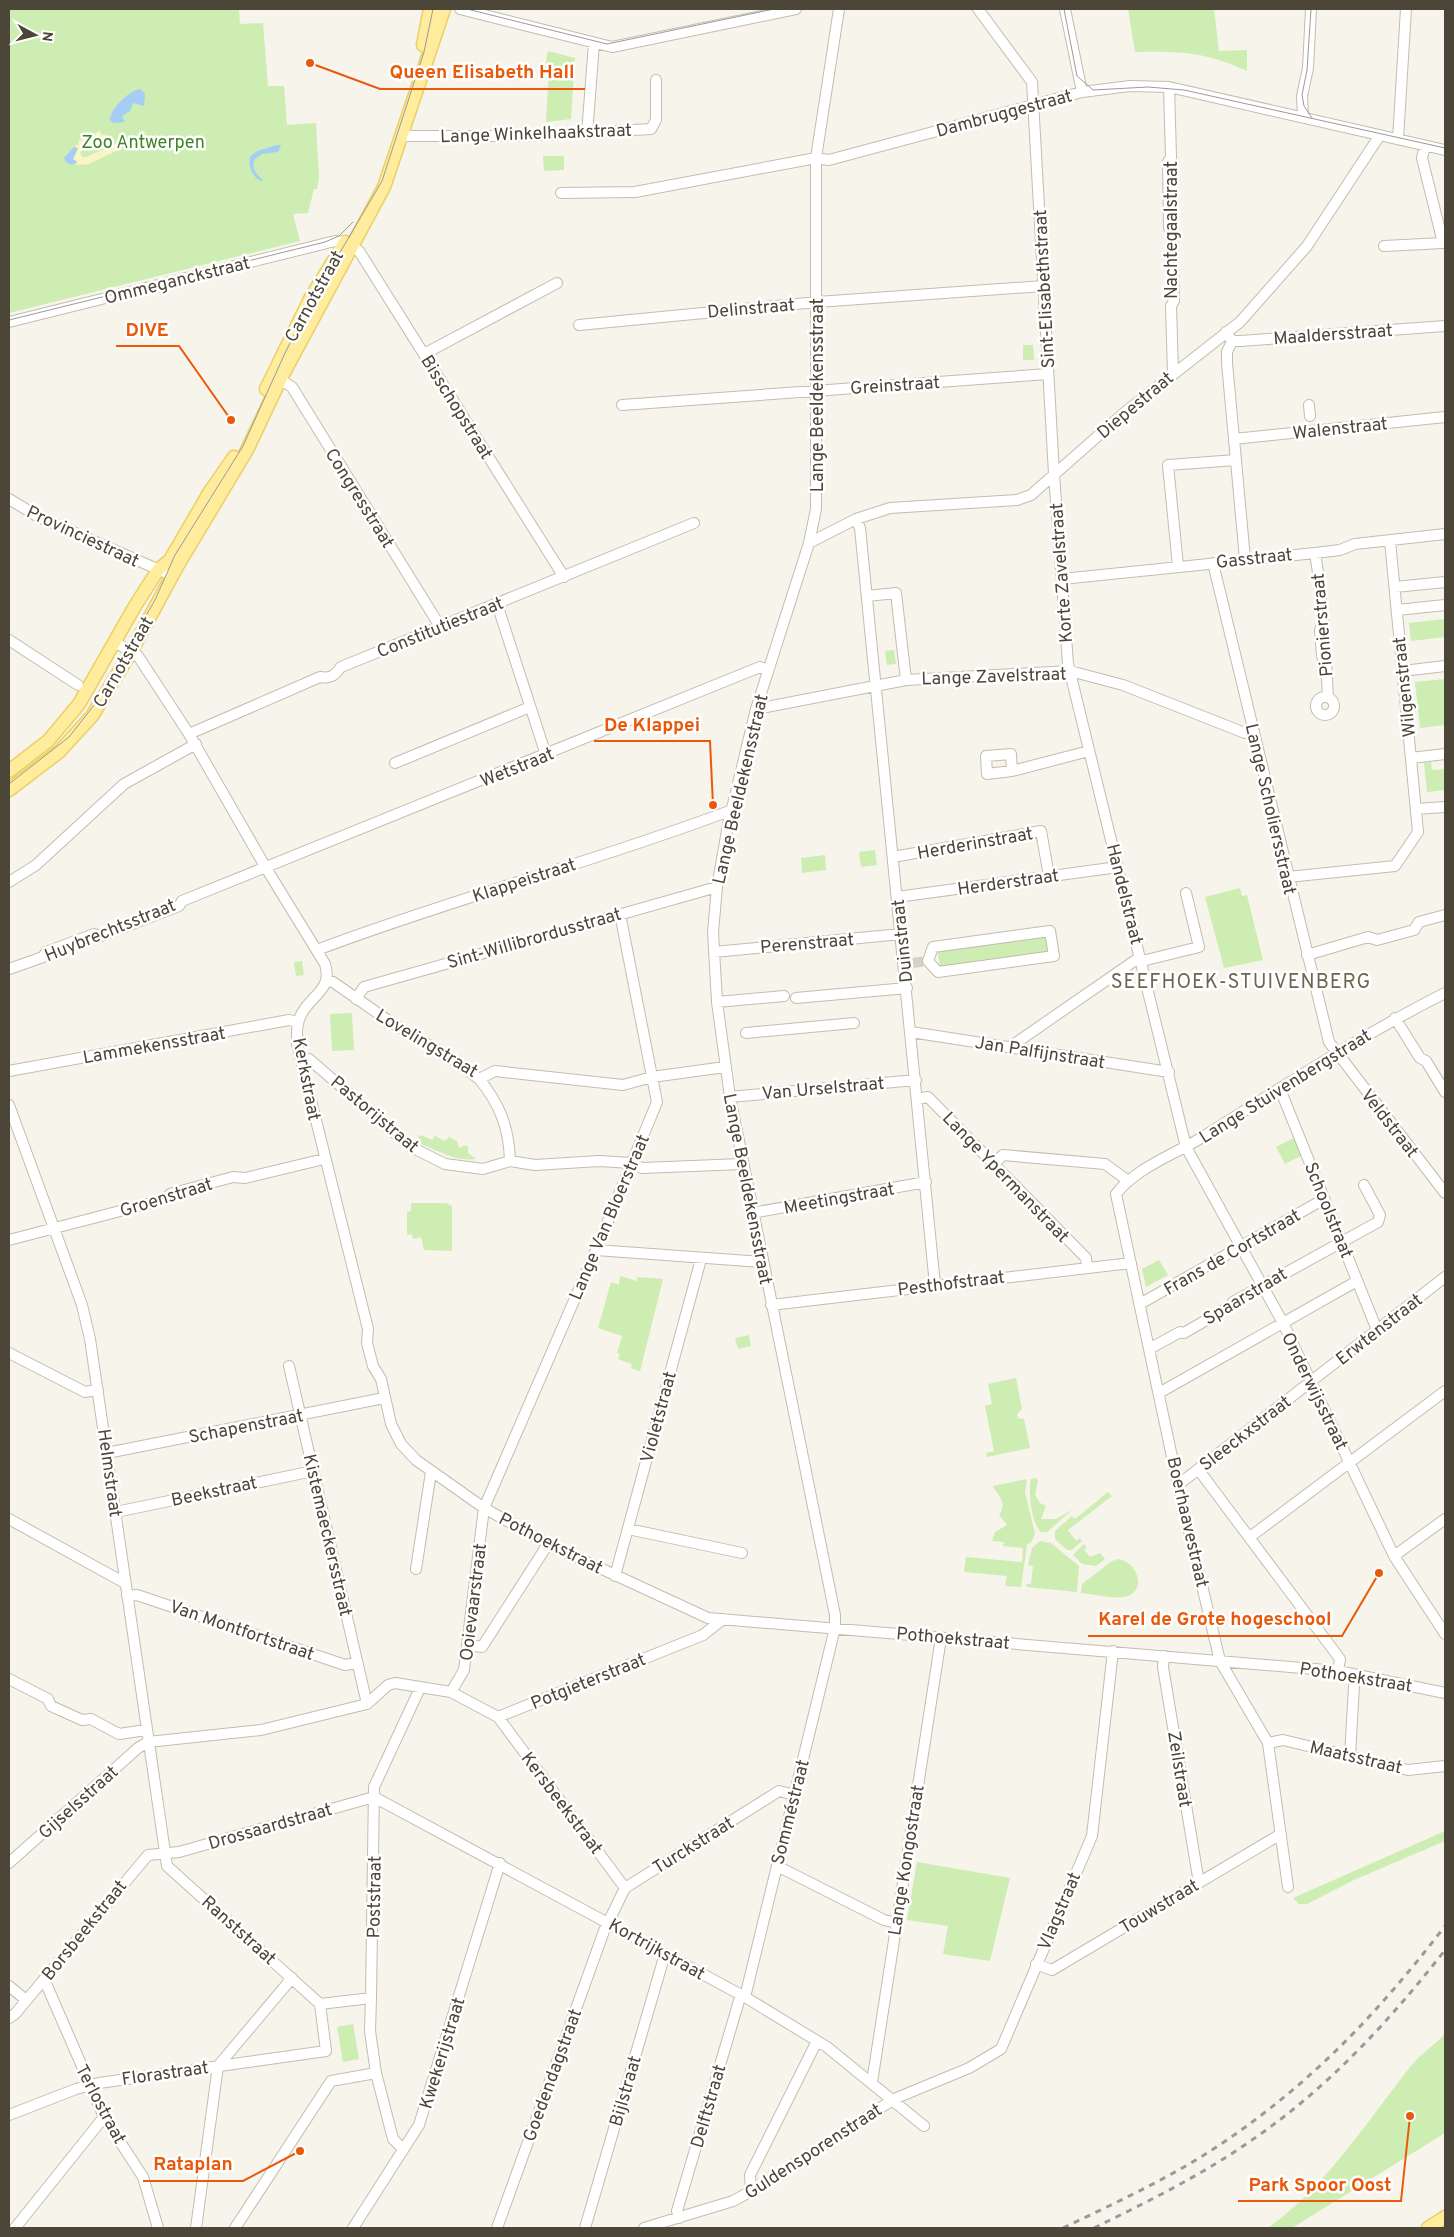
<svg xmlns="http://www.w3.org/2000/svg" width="1454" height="2237" font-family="Overpass,sans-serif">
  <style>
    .green { fill: #cdedb2 }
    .sand { fill: #fbf5c6 }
    .water { fill: #a5cdf6 }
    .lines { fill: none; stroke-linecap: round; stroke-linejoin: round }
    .minor-tunnel { stroke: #d4d1c7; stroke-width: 10; stroke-dasharray: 10 5; stroke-linecap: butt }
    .minor-casing { stroke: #c3bdad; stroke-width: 12 }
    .major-casing { stroke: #ecd064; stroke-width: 15 }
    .minor { stroke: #fff; stroke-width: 10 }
    .major { stroke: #ffec9c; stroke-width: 12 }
    .tram { stroke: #9a9a9a; stroke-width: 1 }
    .rail { stroke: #9a9a9a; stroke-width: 3; stroke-dasharray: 6 6; stroke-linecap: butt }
    .labels { text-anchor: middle; stroke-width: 5; stroke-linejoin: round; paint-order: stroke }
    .street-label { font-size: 18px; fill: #4c4638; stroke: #fff }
    .park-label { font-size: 18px; fill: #408326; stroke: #fff }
    .quarter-label { font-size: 20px; letter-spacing: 1px; fill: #6f654e; stroke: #fff }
    .leader { fill: none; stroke: #e8590c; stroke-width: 2 }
    .callout-dot { fill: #e8590c; stroke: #fff; stroke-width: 2 }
    .callout-label { font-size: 19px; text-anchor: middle; font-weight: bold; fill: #e8590c; stroke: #fff; stroke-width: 5; stroke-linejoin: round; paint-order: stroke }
  </style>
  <rect width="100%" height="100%" fill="#f6f4eb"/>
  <!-- green -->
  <path class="green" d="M9,9h239l-9,1 1,14 23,-1 5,63h16l3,39 29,-2 3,54 -2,12h-3l-6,24 -15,1 7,27 -291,72z
    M1128,9h86l5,42 28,-1v21c-42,-19 -66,-20 -112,-19z
    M548,51l27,7 -4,61 -25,3 3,-50 -5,-1z
    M543,156h21v14l-20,1z
    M1023,345h10l1,15h-11z
    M1445,619v18l-34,4 -2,-18z
    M894,650l2,14 -9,1 -2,-14z
    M1445,679v46l-25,3 -5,-46z
    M1431,762l1,8 13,-1v21l-18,2 -3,-29z
    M875,850l2,15 -16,2 -2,-15z
    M825,855l1,15 -24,3 -1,-15z
    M1240,888l2,8 5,-1 16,65 -39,8 -19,-71z
    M1046,934l2,18 -108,15 -3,-18z
    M302,961l2,14 -8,1 -2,-14z
    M352,1013l2,37 -22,1 -2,-37z
    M421,1135l11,5 3,-4 10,5 4,-4 8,4 2,7 7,-3 2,2v6l8,6c-20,3 -37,-8 -55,-15l-3,-7z
    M1294,1138l7,18 -16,8 -9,-17z
    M411,1203h35l6,3v45l-28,-1 -3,-13 -8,2 -1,-5 -5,1v-23l4,-1z
    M1159,1260l9,15 -22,12 -4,-18z
    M620,1276l17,5v-4l26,2 -23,92 -9,-3 1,-4 -14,-5 2,-5 -3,-1 5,-17 -24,-8 13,-46 8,3z
    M749,1335l2,11 -13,3 -3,-11z
    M1016,1378l6,31 -5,5 1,4 6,1 6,29 -43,9 -1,-4 8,-2 -9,-45 7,-2 -4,-20z
    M1036,1478l2,3 -3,14 5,8 6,3 -5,13h15l16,-9 -25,22h-6c-10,-9 -13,-41 -10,-53z
    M1027,1479l-2,13 10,42 -3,7 -5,4 -6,42 -16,-1 2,-10 -43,-4 2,-15 56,5 1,-14 -20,-2 1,-4 -12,-1 3,-9 12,-7 -8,-10c9,-14 -1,-18 -6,-29z
    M1108,1492l4,4 -44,34 8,11 4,-3 2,3 -10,9h-5l-12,-11v-8l17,-15 3,3z
    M1040,1541l11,2 28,23 -2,26 -50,-5 -1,-3h5l2,-18 -5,-1 4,-17z
    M1084,1544l3,4 -3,2 6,7 10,-4 5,6 -9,7 -14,-2 -9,-9z
    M1119,1559c20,4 28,34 5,38 -13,2 -30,-3 -43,-4l1,-9 30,-23z
    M1445,1831v10l-91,39 -47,24h-8l-6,-6z
    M917,1862l93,16 -20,83 -47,-7 5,-28 -41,-6z
    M353,2024l6,35 -16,3 -6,-35z
    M1445,2034v99l-153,95h-24c57,-41 96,-102 139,-157 10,-14 26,-25 38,-37z"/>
  <!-- sand -->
  <path class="sand" d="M100,131l2,4 3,-1v3l-24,11 1,3 -2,1 2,5h4l30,-13 2,6 -29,14 -13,1 1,-4 -4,-2 4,-8 -3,-4 5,-3 -1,-3z"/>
  <!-- water -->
  <path class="water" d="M139,89l3,1 3,4 -1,12 -11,-3 -3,8 -8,5 3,6 -12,1 -3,-3c1,-12 18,-28 29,-31z
    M276,145h5l-3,7 -16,2 -7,5c-4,9 1,16 8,21l-2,1c-9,-5 -13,-14 -11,-24 6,-8 17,-8 26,-12z
    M74,147l4,1 -5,11 4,3 -5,3 -5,-2 -3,-5z"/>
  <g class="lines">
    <!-- minor-tunnel -->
    <path class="minor-tunnel" d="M913,963l13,-2"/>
    <!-- minor casing -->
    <g class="minor-casing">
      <path id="minor" d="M460,9l152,38 184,-38
        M978,9l54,73 22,392 14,190 118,483 97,176 111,233 51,78
        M1065,9l17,83
        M1169,87l2,70 -3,5 1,66 3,5 2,68 -3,5 2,67
        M1303,116l-1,-20 6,-28 3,-59
        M587,134l7,-91
        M402,136h121l128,-7 5,-9v-40
        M1398,139l8,-130
        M561,193l74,-1 181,-34 13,2 253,-68 48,-6 39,1 276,63
        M1384,246l59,-3 -21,-85 3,-12
        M9,322l326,-81 10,1 14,9 205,326
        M579,325l238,-23 226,-16
        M1226,332l6,9h8l205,-15
        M1232,341l-5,11v11l18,196
        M424,354l133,-71
        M276,377l16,10 149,241
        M622,405l426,-31
        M1309,405l1,11
        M1234,439l211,-22
        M9,499l28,17 127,56
        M856,519l4,9 75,757
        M809,543l47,-24 34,-11 127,-8 14,-5 93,-82 116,-91 67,-76 73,-111
        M1315,553l4,26 4,44 -3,7 2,26 4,6 2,35
        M1213,563l116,479 116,151
        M1178,566l-10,-101 68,-5
        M1062,579l253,-26 25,-3 15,-6 90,-10
        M1395,587l50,-5
        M867,596l29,-3 10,87
        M497,604l49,151
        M1397,610l48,-5
        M9,640l69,45
        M115,642l23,14 51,78 77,134 59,96c8,25 -13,31 -23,49 -6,10 -5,21 -5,31l71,285 -1,14 6,23 8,13 10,45 10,20 15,16 68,48 64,36 160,74 630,53 107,22
        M1403,671l42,-5
        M1316 706a9 9 0 1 1 18 0a9 9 0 1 1-18 0Z
        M756,709l150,-29 164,-9 53,14 122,48 8,-2
        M189,734l131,-57c11,2 15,-2 21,-10l353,-144
        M1411,758l34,-4
        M395,763l135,-56
        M1012,771l-1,-17 -25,2 1,18 25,-3 77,-20
        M1416,809l29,-2
        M893,857l148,-26 8,45
        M1288,877l107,-11 23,-34 -28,-291
        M9,882l27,-17 88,-81 72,-40
        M897,897l221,-30
        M1050,931l4,25 -116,16 -10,-11 5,-14z
        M317,950c137,-52 278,-88 415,-140
        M714,952l187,-18
        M1307,955l61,-18 9,3 37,-10 5,-8 26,-7
        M1142,961l57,-14 -13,-54
        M9,969l34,-12 3,-5 48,-18 7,2 78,-30 3,-5 578,-234 8,3
        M327,981l6,1 56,39 68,41 22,17 16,-8 128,14 29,-8 73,-10
        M796,998l111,-10
        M356,999l8,-12 353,-100
        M717,1002l67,-6
        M1395,1018l25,40 6,3 19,31
        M911,1032l258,40
        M746,1033l108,-10
        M1010,1047l130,-90
        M301,1060l8,-1 102,88 34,17 38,5 27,-8 25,4 64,-4 33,2 10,5 100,-4
        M9,1071l280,-51 9,2
        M479,1079c21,25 30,49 31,82
        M1280,1089l97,241
        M730,1097l186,-17
        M917,1099l11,-2 158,161 1,9
        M9,1105l73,200 8,34 77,527 153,138
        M994,1164l9,-9 102,9 22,16
        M752,1213l174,-31
        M9,1240l157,-41 4,-5 63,-17 12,1 79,-19
        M596,1250l166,12
        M1140,1304l184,-105
        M771,1305l360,-42
        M1149,1349l31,-17 4,1 48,-28 1,-3 145,-80 2,-7 -16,-30
        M9,1353l76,39 13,-2
        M289,1366l78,338
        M1159,1393l198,-112
        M107,1453l277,-55
        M1198,1469l142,190 -2,12
        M1178,1485l267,-208
        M116,1512l197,-41
        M9,1519l116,64
        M628,1529l114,24
        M1250,1537l195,-146
        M1394,1556l51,-37
        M416,1569l15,-97
        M615,1576l86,-317
        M127,1596l10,-1 208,70 12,-2
        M467,1645l15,2 66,-103
        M1164,1656l-1,11 36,216
        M9,1679l39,20 3,7 31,14 9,-1 28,15 27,-4
        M451,1692l13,-22 20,-162 112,-258 61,-148 -37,-188
        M498,1717l205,-82 20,-16
        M1268,1743l15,-3 125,30 37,-4
        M1350,1756l4,-70
        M374,1797l371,200 82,50 97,79
        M9,1863l129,-115 10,-6 113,-12 106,-26 21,-19 7,-2 56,9 47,25 127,171
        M777,1866l107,54 13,3
        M1288,1887l-20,-144 -48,-82 -42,-176 -62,-291c20,-26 57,-39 85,-56 80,-50 159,-102 244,-145
        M1036,1964l16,6 229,-136
        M44,1979l60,138 39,60 15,51
        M9,1986l17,14
        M745,1997l90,-369v-13l-105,-518 -13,-95 -4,-70 4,-45 11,-62 28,-116 53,-166 7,-34v-351l23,-149
        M371,1998l3,-211 46,-99
        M9,2018l6,-4 133,-159 31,-3 195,-55
        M376,2073l17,66 10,10
        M872,2082l69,-444
        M9,2115l67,-26 23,-6 227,-32 -6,-47
        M751,2192l-1,-17 67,-134
        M679,2218l-2,-7 64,-217
        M15,2228l89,-111
        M196,2228l22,-162 74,-88
        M235,2228l96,-147 45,-8 -6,-42 1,-33 -51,6
        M353,2228l66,-103 81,-262
        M497,2228l107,-297 21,-43 154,-97 16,4
        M585,2228l80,-274
        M644,2228l89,-27 35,-19 126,-83 75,-31 32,-19 91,-213 21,-185"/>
    </g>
    <!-- major casing -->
    <g class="major-casing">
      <path id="major" d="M423,45l6,-31 9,-5
        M266,389l44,-90 35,-57
        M9,771l39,-30 31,-37 56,-98 23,-36 12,-10 39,-67 25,-36
        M9,790l50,-38 33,-36 39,-64 47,-87 69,-115 33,-70 104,-193 60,-178
        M1428,2228l17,-11"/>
    </g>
    <!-- minor -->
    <use href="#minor" class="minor"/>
    <!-- major -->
    <use href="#major" class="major"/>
    <!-- tram -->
    <path class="tram" d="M467,9l140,35 167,-35
      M1064,9l13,67 16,14 55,-3 36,3 261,58
      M1311,9l-4,61 -5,25 2,11 8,12
      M9,320l316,-78 14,-6 14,-14
      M9,784l60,-47 26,-33 60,-104 20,-45 68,-109 42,-93 27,-53 70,-119 42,-129 9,-43"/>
    <!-- rail -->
    <path class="rail" d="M1063,2228c54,-26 109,-51 158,-84 92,-62 157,-131 224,-218
      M1094,2228c53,-26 106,-52 155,-86 77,-52 139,-119 196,-192"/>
  </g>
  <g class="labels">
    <!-- street labels -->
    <g class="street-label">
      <text transform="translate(1004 113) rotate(-15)" y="6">Dambruggestraat</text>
      <text transform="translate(536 133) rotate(-2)" y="6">Lange Winkelhaakstraat</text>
      <text transform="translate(1171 230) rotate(-90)" y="6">Nachtegaalstraat</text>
      <text transform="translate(177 280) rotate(-14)" y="6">Ommeganckstraat</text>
      <text transform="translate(1044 289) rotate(-93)" y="6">Sint-Elisabethstraat</text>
      <text transform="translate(314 296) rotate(-61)" y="6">Carnotstraat</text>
      <text transform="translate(751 308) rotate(-5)" y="6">Delinstraat</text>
      <text transform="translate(1333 334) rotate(-4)" y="6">Maaldersstraat</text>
      <text transform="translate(895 385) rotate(-4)" y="6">Greinstraat</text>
      <text transform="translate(817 395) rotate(-90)" y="6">Lange Beeldekensstraat</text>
      <text transform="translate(1135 405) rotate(-40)" y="6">Diepestraat</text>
      <text transform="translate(457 407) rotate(58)" y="6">Bisschopstraat</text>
      <text transform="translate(1340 428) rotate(-6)" y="6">Walenstraat</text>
      <text transform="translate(360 498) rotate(58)" y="6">Congresstraat</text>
      <text transform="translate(83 536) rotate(25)" y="6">Provinciestraat</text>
      <text transform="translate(1254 558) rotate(-6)" y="6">Gasstraat</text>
      <text transform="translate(1061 573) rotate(-94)" y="6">Korte Zavelstraat</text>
      <text transform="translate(1322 625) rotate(-95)" y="6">Pionierstraat</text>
      <text transform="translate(440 627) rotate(-22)" y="6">Constitutiestraat</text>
      <text transform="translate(123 662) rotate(-60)" y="6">Carnotstraat</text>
      <text transform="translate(994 676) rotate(-2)" y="6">Lange Zavelstraat</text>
      <text transform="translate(1404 687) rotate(-96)" y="6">Wilgenstraat</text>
      <text transform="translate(517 767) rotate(-22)" y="6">Wetstraat</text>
      <text transform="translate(740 789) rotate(-77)" y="6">Lange Beeldekensstraat</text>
      <text transform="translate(1271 809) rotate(77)" y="6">Lange Scholiersstraat</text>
      <text transform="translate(975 843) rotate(-10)" y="6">Herderinstraat</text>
      <text transform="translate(524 880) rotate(-18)" y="6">Klappeistraat</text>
      <text transform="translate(1008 882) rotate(-8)" y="6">Herderstraat</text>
      <text transform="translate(1125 894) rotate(76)" y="6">Handelstraat</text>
      <text transform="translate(110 930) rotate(-22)" y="6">Huybrechtsstraat</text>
      <text transform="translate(534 938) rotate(-16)" y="6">Sint-Willibrordusstraat</text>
      <text transform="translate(902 941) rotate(-96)" y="6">Duinstraat</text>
      <text transform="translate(807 943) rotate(-5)" y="6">Perenstraat</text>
      <text transform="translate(427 1043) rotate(31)" y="6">Lovelingstraat</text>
      <text transform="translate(154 1045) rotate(-10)" y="6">Lammekensstraat</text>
      <text transform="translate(1040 1052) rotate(9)" y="6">Jan Palfijnstraat</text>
      <text transform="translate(307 1079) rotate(79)" y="6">Kerkstraat</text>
      <text transform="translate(1285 1086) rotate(-32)" y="6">Lange Stuivenbergstraat</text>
      <text transform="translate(823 1088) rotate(-5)" y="6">Van Urselstraat</text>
      <text transform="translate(375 1114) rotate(40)" y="6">Pastorijstraat</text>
      <text transform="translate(1390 1123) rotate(52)" y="6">Veldstraat</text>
      <text transform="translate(1006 1177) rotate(46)" y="6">Lange Ypermanstraat</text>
      <text transform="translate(748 1189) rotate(79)" y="6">Lange Beeldekensstraat</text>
      <text transform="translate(166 1197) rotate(-17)" y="6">Groenstraat</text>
      <text transform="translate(839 1198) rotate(-10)" y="6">Meetingstraat</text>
      <text transform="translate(1329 1210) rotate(68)" y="6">Schoolstraat</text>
      <text transform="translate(609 1217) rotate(-67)" y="6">Lange Van Bloerstraat</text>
      <text transform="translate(1232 1252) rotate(-30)" y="6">Frans de Cortstraat</text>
      <text transform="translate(951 1283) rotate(-7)" y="6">Pesthofstraat</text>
      <text transform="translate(1245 1296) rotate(-31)" y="6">Spaarstraat</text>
      <text transform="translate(1379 1329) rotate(-38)" y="6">Erwtenstraat</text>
      <text transform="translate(1315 1391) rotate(64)" y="6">Onderwijsstraat</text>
      <text transform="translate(658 1417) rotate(-75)" y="6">Violetstraat</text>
      <text transform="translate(246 1426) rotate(-11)" y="6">Schapenstraat</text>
      <text transform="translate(1245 1433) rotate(-38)" y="6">Sleeckxstraat</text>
      <text transform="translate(110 1473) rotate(82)" y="6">Helmstraat</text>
      <text transform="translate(214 1491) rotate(-12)" y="6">Beekstraat</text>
      <text transform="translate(1188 1522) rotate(77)" y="6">Boerhaavestraat</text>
      <text transform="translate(328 1535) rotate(77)" y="6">Kistemaeckersstraat</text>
      <text transform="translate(551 1543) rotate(27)" y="6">Pothoekstraat</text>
      <text transform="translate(473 1602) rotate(-83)" y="6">Ooievaarstraat</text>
      <text transform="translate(242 1630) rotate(19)" y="6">Van Montfortstraat</text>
      <text transform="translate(953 1638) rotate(5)" y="6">Pothoekstraat</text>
      <text transform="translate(1356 1677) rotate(9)" y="6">Pothoekstraat</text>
      <text transform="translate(588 1681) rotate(-22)" y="6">Potgieterstraat</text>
      <text transform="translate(1356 1757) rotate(13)" y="6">Maatsstraat</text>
      <text transform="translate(1180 1769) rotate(81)" y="6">Zeilstraat</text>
      <text transform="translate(78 1802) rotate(-42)" y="6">Gijselsstraat</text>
      <text transform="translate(562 1803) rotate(53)" y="6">Kersbeekstraat</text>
      <text transform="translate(790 1812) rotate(-76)" y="6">Somméstraat</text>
      <text transform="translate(270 1826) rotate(-16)" y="6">Drossaardstraat</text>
      <text transform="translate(693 1845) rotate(-32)" y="6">Turckstraat</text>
      <text transform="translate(906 1860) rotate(-81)" y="6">Lange Kongostraat</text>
      <text transform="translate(374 1897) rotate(-89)" y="6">Poststraat</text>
      <text transform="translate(1159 1906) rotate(-31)" y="6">Touwstraat</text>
      <text transform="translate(1059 1911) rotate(-67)" y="6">Vlagstraat</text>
      <text transform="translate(84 1930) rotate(-51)" y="6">Borsbeekstraat</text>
      <text transform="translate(239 1930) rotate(42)" y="6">Ranststraat</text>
      <text transform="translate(657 1949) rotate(29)" y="6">Kortrijkstraat</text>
      <text transform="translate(442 2053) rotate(-73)" y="6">Kwekerijstraat</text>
      <text transform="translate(165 2073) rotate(-8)" y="6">Florastraat</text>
      <text transform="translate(552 2075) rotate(-70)" y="6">Goedendagstraat</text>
      <text transform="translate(625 2091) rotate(-74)" y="6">Bijlstraat</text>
      <text transform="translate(101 2104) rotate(62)" y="6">Terlostraat</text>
      <text transform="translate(708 2106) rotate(-74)" y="6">Delftstraat</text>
      <text transform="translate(813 2151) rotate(-33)" y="6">Guldensporenstraat</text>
    </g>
    <!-- park labels -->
    <g class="park-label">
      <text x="143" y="148">Zoo Antwerpen</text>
    </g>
    <!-- quarter labels -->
    <g class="quarter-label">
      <text x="1241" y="988">SEEFHOEK-STUIVENBERG</text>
    </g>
  </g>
  <!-- callouts -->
  <path class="leader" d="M310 63L380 89H585M231 420L179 346H116M713 805L710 741H594M1379 1573L1342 1636H1088M300 2151L243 2181H143M1410 2116L1401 2201H1238"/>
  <g class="callout-dot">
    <circle cx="310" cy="63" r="5"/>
    <circle cx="231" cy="420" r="5"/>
    <circle cx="713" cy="805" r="5"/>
    <circle cx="1379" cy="1573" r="5"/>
    <circle cx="300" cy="2151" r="5"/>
    <circle cx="1410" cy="2116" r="5"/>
  </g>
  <g class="callout-label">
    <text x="482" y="78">Queen Elisabeth Hall</text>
    <text x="147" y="336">DIVE</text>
    <text x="652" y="731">De Klappei</text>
    <text x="1215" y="1625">Karel de Grote hogeschool</text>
    <text x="193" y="2170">Rataplan</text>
    <text x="1320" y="2191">Park Spoor Oost</text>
  </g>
  <!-- border -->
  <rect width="1454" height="2237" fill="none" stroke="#4c4638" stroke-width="20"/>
  <!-- north arrow -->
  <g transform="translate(35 35) rotate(97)" stroke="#ffffff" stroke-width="4" paint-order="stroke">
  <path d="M0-4L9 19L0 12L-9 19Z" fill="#4c4638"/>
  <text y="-8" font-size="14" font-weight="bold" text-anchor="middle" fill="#4c4638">N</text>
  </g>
</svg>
